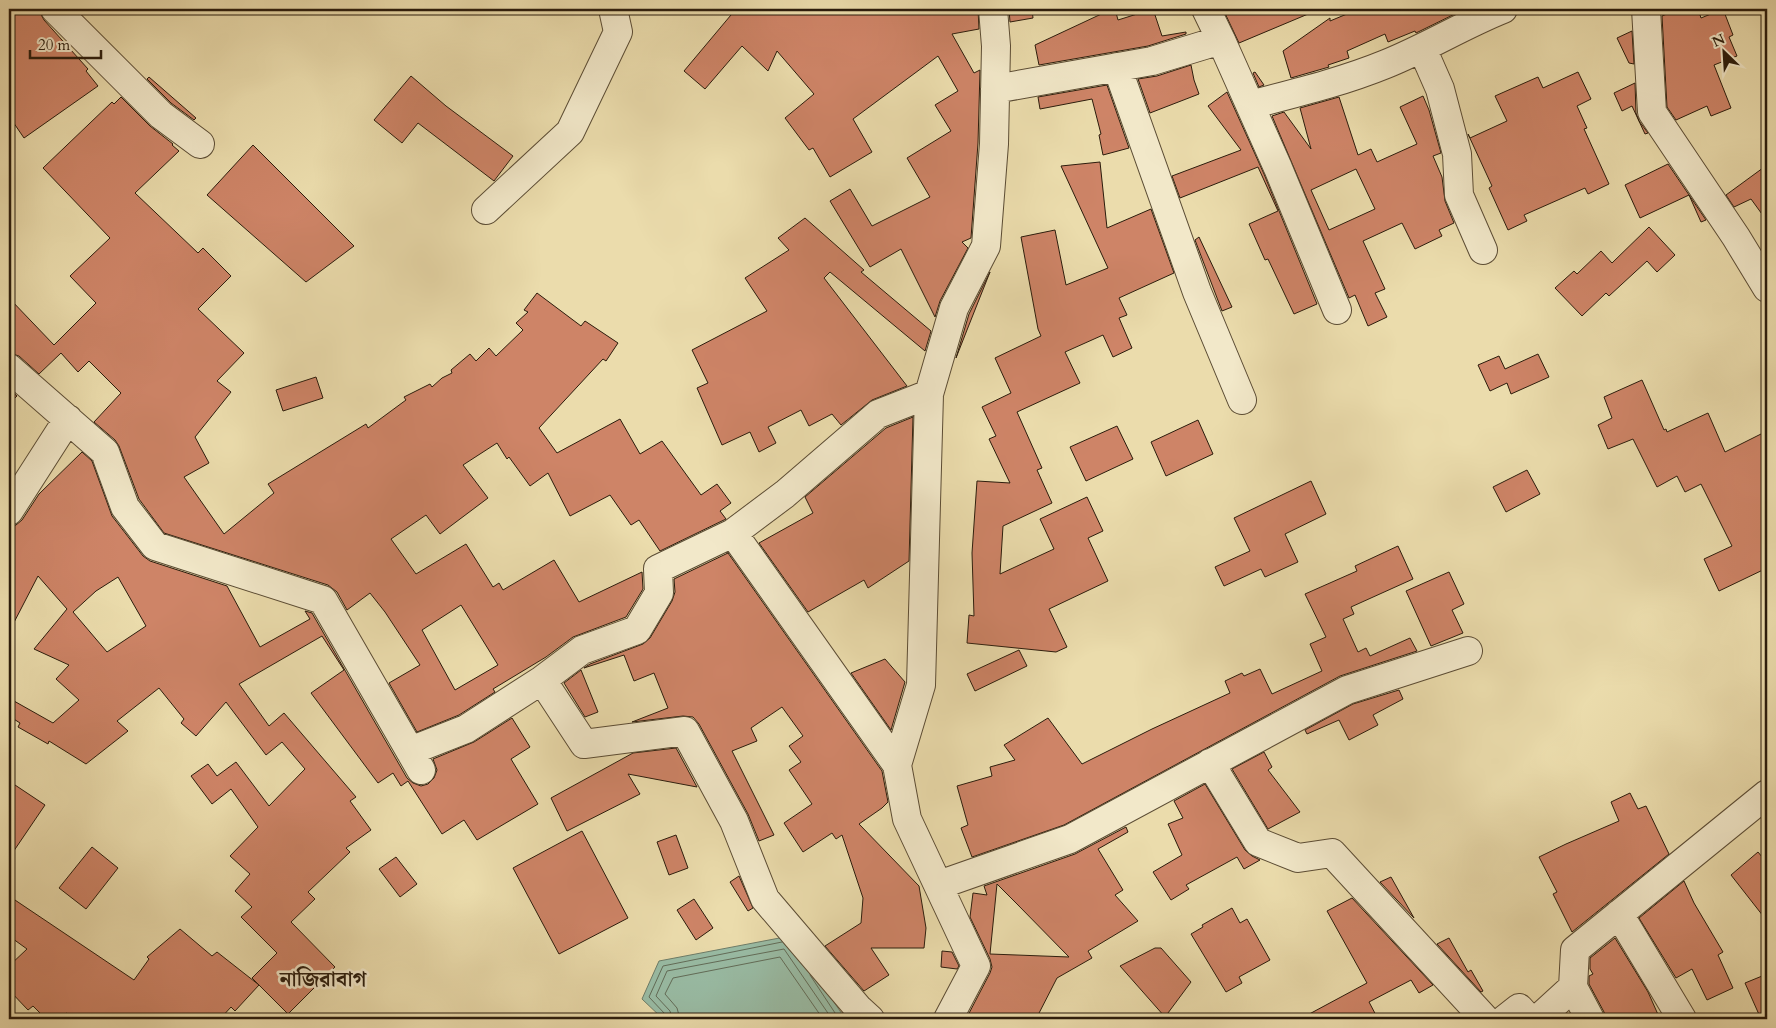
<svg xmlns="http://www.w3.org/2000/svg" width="1776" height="1028" font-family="Cardo,'Noto Serif Bengali',serif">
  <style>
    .water { fill: #99bca5; stroke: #6d7c68 }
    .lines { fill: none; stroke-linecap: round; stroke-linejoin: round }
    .shore { stroke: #626c58; stroke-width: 1 }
    .building { fill: #ce8467; stroke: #2b1c0c; fill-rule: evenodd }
    .minor-casing { stroke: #5b4c34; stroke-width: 30 }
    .minor { stroke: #f2e8c9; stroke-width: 28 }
    .labels { text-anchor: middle; stroke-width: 5; stroke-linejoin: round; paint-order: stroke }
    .district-label { font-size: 21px; font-weight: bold; fill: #2b1c0c; stroke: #f2e8c9 }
  </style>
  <rect width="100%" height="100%" fill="#ebdcac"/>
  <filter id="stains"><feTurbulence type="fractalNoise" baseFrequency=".004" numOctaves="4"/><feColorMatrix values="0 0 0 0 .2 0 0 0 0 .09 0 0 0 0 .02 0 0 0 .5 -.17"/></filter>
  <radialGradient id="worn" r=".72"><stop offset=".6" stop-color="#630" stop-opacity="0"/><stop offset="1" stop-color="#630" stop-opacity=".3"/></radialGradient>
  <!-- water -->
  <path class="water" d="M790,936l54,81 -2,2h-179l-21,-20 17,-38z"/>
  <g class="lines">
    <!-- shore -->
    <path class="shore" d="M810,975l29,44
      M666,1019l-1,-5 -16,-17 14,-31 119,-24
      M672,1019l-2,-8 -14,-15 11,-25 117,-22 48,70
      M680,1019l-3,-11 -12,-14 8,-16 107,-21 43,62"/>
  </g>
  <!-- building -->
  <path class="building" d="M9,9h29l6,11 44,49 -2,2 12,15 -74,52 -15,-22z
    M736,9h242l1,20 -27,5 22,39 6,-3 -2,73 -7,95 -9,4 6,6 -28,53 -5,16 -34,-68 -31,18 -40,-66 20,-12 22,37 58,-29 -23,-39 44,-27 -16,-26 23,-14 -20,-35 -85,63 19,33 -42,25 -17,-29 -4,2 -24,-32 29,-24 -37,-43 -9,20 -26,-25 -37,43 -21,-18z
    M1009,9h23l1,9 -23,4z
    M1112,9h3l3,11 35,-11 9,27 24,-4v2l-38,12 -109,19 -4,-20z
    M1223,9h97l-81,34z
    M1359,9h106l-49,24 -1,-2 -27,11 -3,-8 -38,17 2,7 -21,7 1,2 -38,11 -8,-27 47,-33v3z
    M1679,9h19l3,9 22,-9 10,26 -4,2 8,19 -23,9 17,43 -20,8 -4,-10 -31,14 -9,-13 -5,-91z
    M1632,31l2,33 -5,-1 -12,-25z
    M1191,65l3,15 5,14 -49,19 -12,-34 19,-3z
    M1255,72l9,13 -5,2 -6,-14z
    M1578,72l13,27 -14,7 10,22 -3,1 25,55 -21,10 -3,-6 -61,27 3,6 -19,9 -19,-42 3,-2 -24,-52 2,4 37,-17 -12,-25 43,-19 5,11z
    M411,76l35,30 67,50 -19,25 -76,-58 -16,20 -28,-23z
    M149,77l47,41 -2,2 -23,-17 -24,-24z
    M1635,83l1,30 3,8 9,12 -3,1 -13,-28 -10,5 -8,-18z
    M1107,85l22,63 -26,7 -4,-20 2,-1 -9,-35 -52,10 -2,-12z
    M1227,92l37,82 53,130 -23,10 -26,-55 -3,1 -16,-36 29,-13 -20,-44 -78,31 -8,-22 69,-26 -33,-44z
    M1423,96l6,14 12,43 -8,3 9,21 3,24 9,22 -15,7 3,6 -27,13 -13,-26 -39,18 22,48 -10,4 12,24 -19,9 -13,-31 -6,3 -77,-182 12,-4 27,37 -11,-41 39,-11 19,58 13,-6 6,13 40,-18 -17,-37zM1356,169l19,40 -46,21 -18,-40z
    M121,97l29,29 23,18 -1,1 7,6 -44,42 63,60 5,-5 28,28 -33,33 46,44 -27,28 14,11 -36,45 14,26 -25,14 40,57 50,-41 -6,-9 98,-60 2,4 38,-28 -2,-3 26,-13 2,3 10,-9 10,-5 -1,-3 19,-16 6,7 13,-13 7,8 27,-26 -7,-7 12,-11 -4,-2 13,-17 44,33 4,-5 33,22 -12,18 -3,-2 -64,69 18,25 63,-34 20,35 22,-13 39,54 16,-11 14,19 -11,8 6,8 -66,32 -21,-31 -8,5 -21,-30 -40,21 -22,-43 -18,13 -21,-29 -2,2 -10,-16 -34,22 25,33 -48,36 -14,-19 -35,24 25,35 50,-30 27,43 6,-4 4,7 51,-30 25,42 63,-30 1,17 -17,28 -53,20 -27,20 -53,32 2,3 -36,23 -42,17 -28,-49 31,-18 -35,-53 -15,-19 -23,17 -10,-18 -9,-7 -164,-52 -25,-34 -20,-53 -4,-6 -21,-18 27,-29 -32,-32 -11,11 -17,-19 -22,21 -20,-18 -10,-3v-55l45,47 42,-42 -26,-27 40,-38 -67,-70 69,-66 2,2zM461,605l37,60 -43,25 -33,-60z
    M253,145l101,101 -48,36 -99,-87z
    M1100,162l7,66 44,-19 23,64 -55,25 8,17 -8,3 13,30 -19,9 -10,-22 -38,17 15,31 -63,29 25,56 -5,2 15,33 -49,23 -3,48 54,-25 -14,-30 47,-22 16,34 -15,7 20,43 -59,28 18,38 -11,5 -89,-9 2,-28 5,1 -2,-63 5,-72 33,2 -21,-44 7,-3 -14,-29 29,-14 -16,-35 46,-22 -3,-7 -17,-92 34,-7 11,55 42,-17 -47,-102z
    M1668,164l38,56 -5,2 -12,-27 -49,23 -15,-33z
    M1767,165v56l-16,-22 -17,8 -8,-12z
    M805,218l59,52 -3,2 70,59 -6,20 -95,-79 -6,6 83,108 -35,14 -31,25 -9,-11 -23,12 -8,-16 -33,17 8,16 -17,9 -9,-20 -28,13 -25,-57 11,-5 -16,-33 75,-39 -22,-33 44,-28 -11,-12z
    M1649,227l26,28 -18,17 -10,-11 -38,35 -3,-3 -24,23 -27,-28 19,-17 3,3 24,-23 11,12z
    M1199,237l33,70 -10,4 -27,-71z
    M990,272l-23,58 -11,28 13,-44z
    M1538,354l11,23 -38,17 -4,-11 -17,8 -12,-26 21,-9 6,13z
    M316,377l7,21 -40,13 -7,-21z
    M1642,380l22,50 2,-1 1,3 41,-19 17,39 42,-21v137l-48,23 -15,-32 28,-13 -31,-62 -16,8 -8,-16 -20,11 -24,-48 -25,10 -10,-24 14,-7 -8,-21z
    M9,389l8,7 -8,8z
    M913,417l-4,144 -41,27 -4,-8 -56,32 -49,-69 54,-30 -8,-16 81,-69z
    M1198,420l15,34 -47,22 -15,-34z
    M1117,426l16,33 -47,22 -16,-34z
    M82,452l10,9 20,55 31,40 7,5 77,25 33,61 50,-28 -5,-8 7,2 95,165 6,5 8,3 7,-2 6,-6 3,-8 -4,-11 41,-17 38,-24 18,29 -19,12 27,45 -61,36 -13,-20 -22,14 -34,-53 -7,5 -8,-13 -15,10 -67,-90 33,-23 -22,-34 -83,48 30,42 15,-13 72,84 -6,4 21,29 -25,18 4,4 -42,40 7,7 -24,23 44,45 -47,47 -36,-36 25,-25 -36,-36 11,-10 -17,-16 15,-17 -20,-18 28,-29 -27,-38 -19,15 -21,-28 17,-12 9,12 19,-14 33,44 36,-37 -23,-27 -16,13 -40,-53 -30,34 -15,-13 3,-4 -25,-31 -42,33 11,10 -42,33 -37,-23 -1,3 -30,-17 2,-4 -11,-7v-6l5,-9 39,22 26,-23 -23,-21 13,-14 -35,-16 33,-40 -29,-33 -29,56v-105l7,-2 6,-5 17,-26zM118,577l28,49 -39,26 -34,-40 23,-21z
    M1527,470l13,24 -34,18 -13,-25z
    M1311,481l15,33 -41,20 13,28 -33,15 -4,-8 -37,17 -9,-19 35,-16 -16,-33z
    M1398,546l15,33 -62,28 3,7 -11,5 15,33 8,-4 4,8 40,-18 7,13 -77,25 -276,149 -92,32 -11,-29 7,-3 -11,-39 35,-10 -2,-9 25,-7 -11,-15 44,-27 34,46 70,-35 78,-36 -5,-12 17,-8 2,3 16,-7 12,25 50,-23 -12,-27 16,-7 -21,-43 52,-23 -2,-5z
    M728,553l154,218 6,31 -6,6 -23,16 60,62 7,42 -2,20h-53l18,27 -25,16 -39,-45 36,-23 2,-25 -21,-63 -6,4 -4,-6 -29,19 -19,-29 28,-19 -23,-34 12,-8 -12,-16 14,-10 -21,-29 -31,21 6,13 -25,10 42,84 -15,6 -11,-27 -49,-90 -6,-7 -10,-1 -51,6 36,-14 -14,-35 -20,8 -10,-26 -40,13 6,-4 53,-20 7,-6 22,-37 3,-9 -1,-13z
    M1449,572l15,32 -12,6 11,23 -32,13 -25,-55z
    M1019,650l8,16 -52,25 -8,-17z
    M885,659l20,23 -14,48 -40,-57z
    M581,670l17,42 -13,5 -21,-34z
    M1399,690l4,9 -30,16 5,10 -29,15 -10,-20 -32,14 -2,-4 48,-26z
    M676,748l21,39 -69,-13 12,20 -73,37 -16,-33 82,-45z
    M1264,752l8,15 -4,3 32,42 -32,17 -36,-60z
    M9,781l36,24 -36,53z
    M1205,784l40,66 7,6 8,4 -16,9 -7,-12 -51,28 3,4 -18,11 -18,-28 29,-17 -14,-31 15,-6 -9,-17z
    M1630,793l8,16 8,-3 23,48 -97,78 -19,-38 4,-2 -18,-35 27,-13 53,-23 -8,-19z
    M1126,827l2,5 -30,17 25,41 -8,5 23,26 -50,30 4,7 -35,20 -21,41h-70l24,-46 2,-6 -2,-8 -20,-42 3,-24 14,2 -3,-9 91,-32zM997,884l20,20 52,53 -79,-3z
    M582,831l46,87 -69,36 -46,-86z
    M676,835l12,33 -19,7 -12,-33z
    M92,847l26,21 -32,41 -27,-21z
    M1758,852l9,11v58l-36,-46z
    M396,857l21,27 -17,13 -21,-28z
    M739,876l14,32 -5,3 -18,-29z
    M1391,877l23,41 -34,-36z
    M1684,881l10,22 29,49 -5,3 15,33 -26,12 -15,-31 -16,9 -37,-60z
    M9,896l125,84 15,-21 -2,-2 33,-28 32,27 5,-4 42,33 -24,26 -4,-4 -11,12h-143l-11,-6 -6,6h-14l-13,-13 -5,4 -19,-20v-24l18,-17 -18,-13z
    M1352,898l81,87 -14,8 -8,-13 -42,22 9,17h-78l67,-36 -40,-72z
    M694,899l19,29 -17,12 -19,-30z
    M1232,908l8,15 7,-4 23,41 -31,17 3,6 -16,9 -35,-58 12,-7 -1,-2z
    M1449,938l19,34 3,-2 12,21 -2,1 -44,-48z
    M1615,938l33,54 12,27h-54l-2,-7 -15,-28v-8l4,-2 -3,-5v-11z
    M1155,948h6l30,34 -26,35 -45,-51z
    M942,951l10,1 7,14 -2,3 -16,-2z
    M1767,974v45h-6l-16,-36z"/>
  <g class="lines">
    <!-- minor casing -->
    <g class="minor-casing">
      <path id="minor" d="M55,9l106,106 39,29
        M1646,9l6,103 84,125 31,51
        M1221,40l57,128 59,142
        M1422,48l18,41 17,65 2,41 24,55
        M1117,67l80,225 45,108
        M995,89l157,-28 69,-21 -15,-31
        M1250,105c46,-12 92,-23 136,-41 40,-16 77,-39 117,-55
        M486,210l84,-78 48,-100 -5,-23
        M9,368l96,84 20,55 30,39 168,54 98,170
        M9,511l59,-92
        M733,533l164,232
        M542,680l42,64 101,-13 49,90 31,78 93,109 12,11
        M410,751l56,-22 76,-49 40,-30 55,-20 22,-37 -1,-24 75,-36 52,-39 93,-80 51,-20
        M1210,763l48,79 40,16 34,-5 153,166
        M939,885l131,-46 277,-149 121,-39
        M1619,914l63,105
        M1573,987l17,32
        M948,1019l28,-53 -69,-147 -10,-54 24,-80 8,-291 25,-86 32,-62 8,-102 2,-98 -3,-37
        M1505,1019l14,-11 10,11
        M1538,1019l35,-32 2,-37 192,-156"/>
    </g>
    <!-- minor -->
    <use href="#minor" class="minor"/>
  </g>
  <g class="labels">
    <!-- district labels -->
    <g class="district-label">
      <text x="323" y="986">নাজিরাবাগ</text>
    </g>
  </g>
  <!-- margin -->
  <rect width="1776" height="1028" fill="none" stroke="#ebdcac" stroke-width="30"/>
  <rect x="10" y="10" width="1756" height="1008" fill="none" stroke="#2b1c0c" stroke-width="2.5"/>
  <rect x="15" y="15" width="1746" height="998" fill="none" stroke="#2b1c0c"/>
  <!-- north arrow -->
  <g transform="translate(1724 52) rotate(335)" stroke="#f2e8c9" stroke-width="4" paint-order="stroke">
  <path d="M0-4L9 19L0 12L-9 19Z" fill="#2b1c0c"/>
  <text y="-8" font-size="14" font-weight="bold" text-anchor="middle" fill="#2b1c0c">N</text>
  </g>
  <!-- scale -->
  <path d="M30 50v8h71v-8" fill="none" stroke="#2b1c0c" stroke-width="2.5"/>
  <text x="38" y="50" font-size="15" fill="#2b1c0c" stroke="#f2e8c9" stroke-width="4" paint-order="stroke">20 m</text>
  <rect width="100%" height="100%" filter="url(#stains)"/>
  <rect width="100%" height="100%" fill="url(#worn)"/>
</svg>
